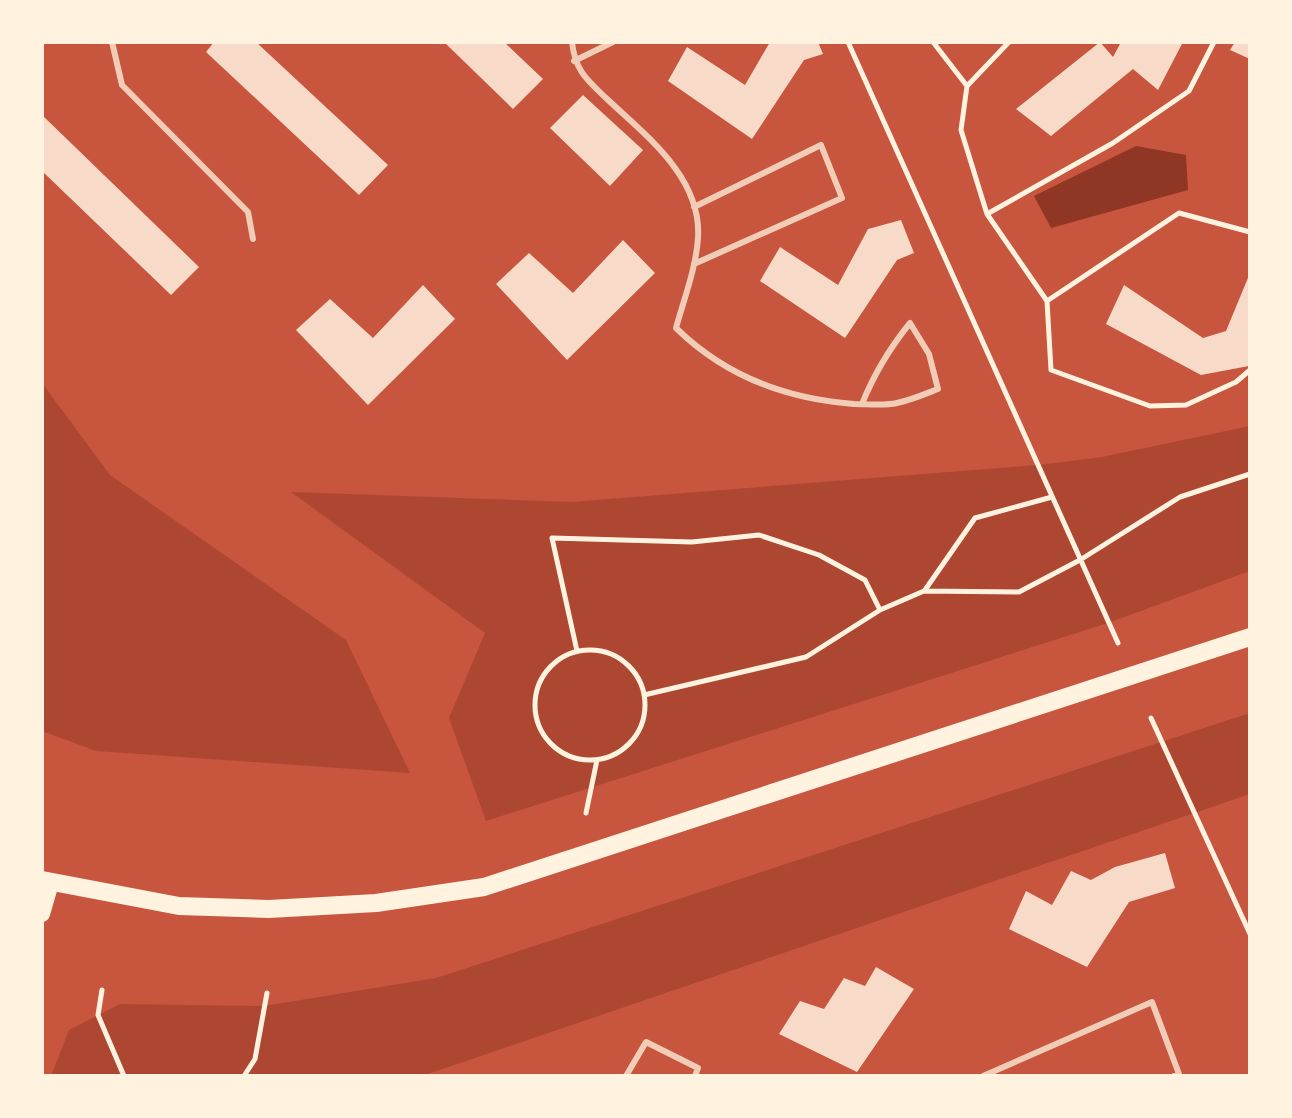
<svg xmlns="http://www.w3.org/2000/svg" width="1292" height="1118" font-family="Poppins,sans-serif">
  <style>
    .green { fill: #ae4732 }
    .water { fill: #8f3625 }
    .building { fill: #f7dbc8 }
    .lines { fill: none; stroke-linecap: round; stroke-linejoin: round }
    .path { stroke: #fff3e0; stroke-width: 5 }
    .service { stroke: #f1ccb7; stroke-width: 6 }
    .secondary { stroke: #fff3e0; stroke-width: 16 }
    .primary { stroke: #fff3e0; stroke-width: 18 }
  </style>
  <rect width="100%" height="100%" fill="#c8553d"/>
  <!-- green -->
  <path class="green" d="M42,383l68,92 236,165 64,133 -314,-22 -54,-20z
    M1250,426v145l-142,52 -622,198 -37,-103 36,-85 -194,-141 280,10 467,-37 64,-8z
    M1250,713v81l-828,282h-371l18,-46 51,-26 144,2 172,-28z"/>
  <!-- water -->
  <path class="water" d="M1136,146l50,9 2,35 -137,38 -17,-32z"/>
  <!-- building -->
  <path class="building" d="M214,42h42l132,123 -29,30 -153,-143z
    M444,42h60l39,37 -30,30z
    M770,42h48l5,12 -19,6 -52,79 -84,-58 19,-34 58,38z
    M1100,42l13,15 8,-15h62l-25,48 -25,-21 -82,67 -35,-27z
    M1235,42h15v17l-20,-9z
    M583,95l60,55 -33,36 -60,-58z
    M42,115l157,152 -28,28 -129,-124z
    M901,220l13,33 -17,7 -52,78 -85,-57 20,-34 58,38 30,-56z
    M623,240l32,33 -88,87 -71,-76 33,-31 44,40z
    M1250,273l-1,93 -48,9 -95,-51 18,-39 79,53 23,-7z
    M423,285l32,34 -87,86 -72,-75 34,-31 43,39z
    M1165,853l10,35 -46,14 -42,65 -78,-38 17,-38 26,14 19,-34 20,9 24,-13z
    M876,967l38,22 -57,83 -78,-38 21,-33 24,8 20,-31 21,8z"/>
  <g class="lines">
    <!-- path -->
    <path class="path" d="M848,42l270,601
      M933,42l34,44 -6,44 26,84 60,87 4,69 99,36 36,-1 50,-23 14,-12
      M967,86l42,-44
      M987,214l126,-71 76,-52 25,-49
      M1047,301l132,-88 71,19
      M925,590l50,-72 77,-21
      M535 705a55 55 0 1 1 110 0a55 55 0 1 1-110 0Z
      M577,651l-25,-113 140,4 67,-7 60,20 46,25 15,30
      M644,695l162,-38 74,-47 44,-19 95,1 61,-32 100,-63 70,-23
      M1151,718l99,216
      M586,813l11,-53
      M102,990l-4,25 26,61
      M244,1076l11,-17 12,-66"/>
    <!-- service -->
    <path class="service" d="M112,42l10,43 126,127 5,27
      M572,42c3,28 14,37 34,56 39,37 96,79 92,140 -2,30 -14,61 -22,90 49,48 110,71 178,76 13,0 30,2 43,-1 14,-3 28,-9 41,-14l-9,-35 -19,-31c-21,26 -36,51 -48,81
      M574,61l39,-19
      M694,207l127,-62 21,53 -148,66
      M626,1076l20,-34 52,26 -3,8
      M983,1076l169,-74 27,72 -5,2"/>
    <!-- secondary -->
    <path class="secondary" d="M42,914l9,-31"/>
    <!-- primary -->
    <path class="primary" d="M42,880l137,26 90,3 107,-6 108,-16 766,-250"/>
  </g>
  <!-- border -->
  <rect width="1292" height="1118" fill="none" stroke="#fff3e0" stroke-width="88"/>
</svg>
